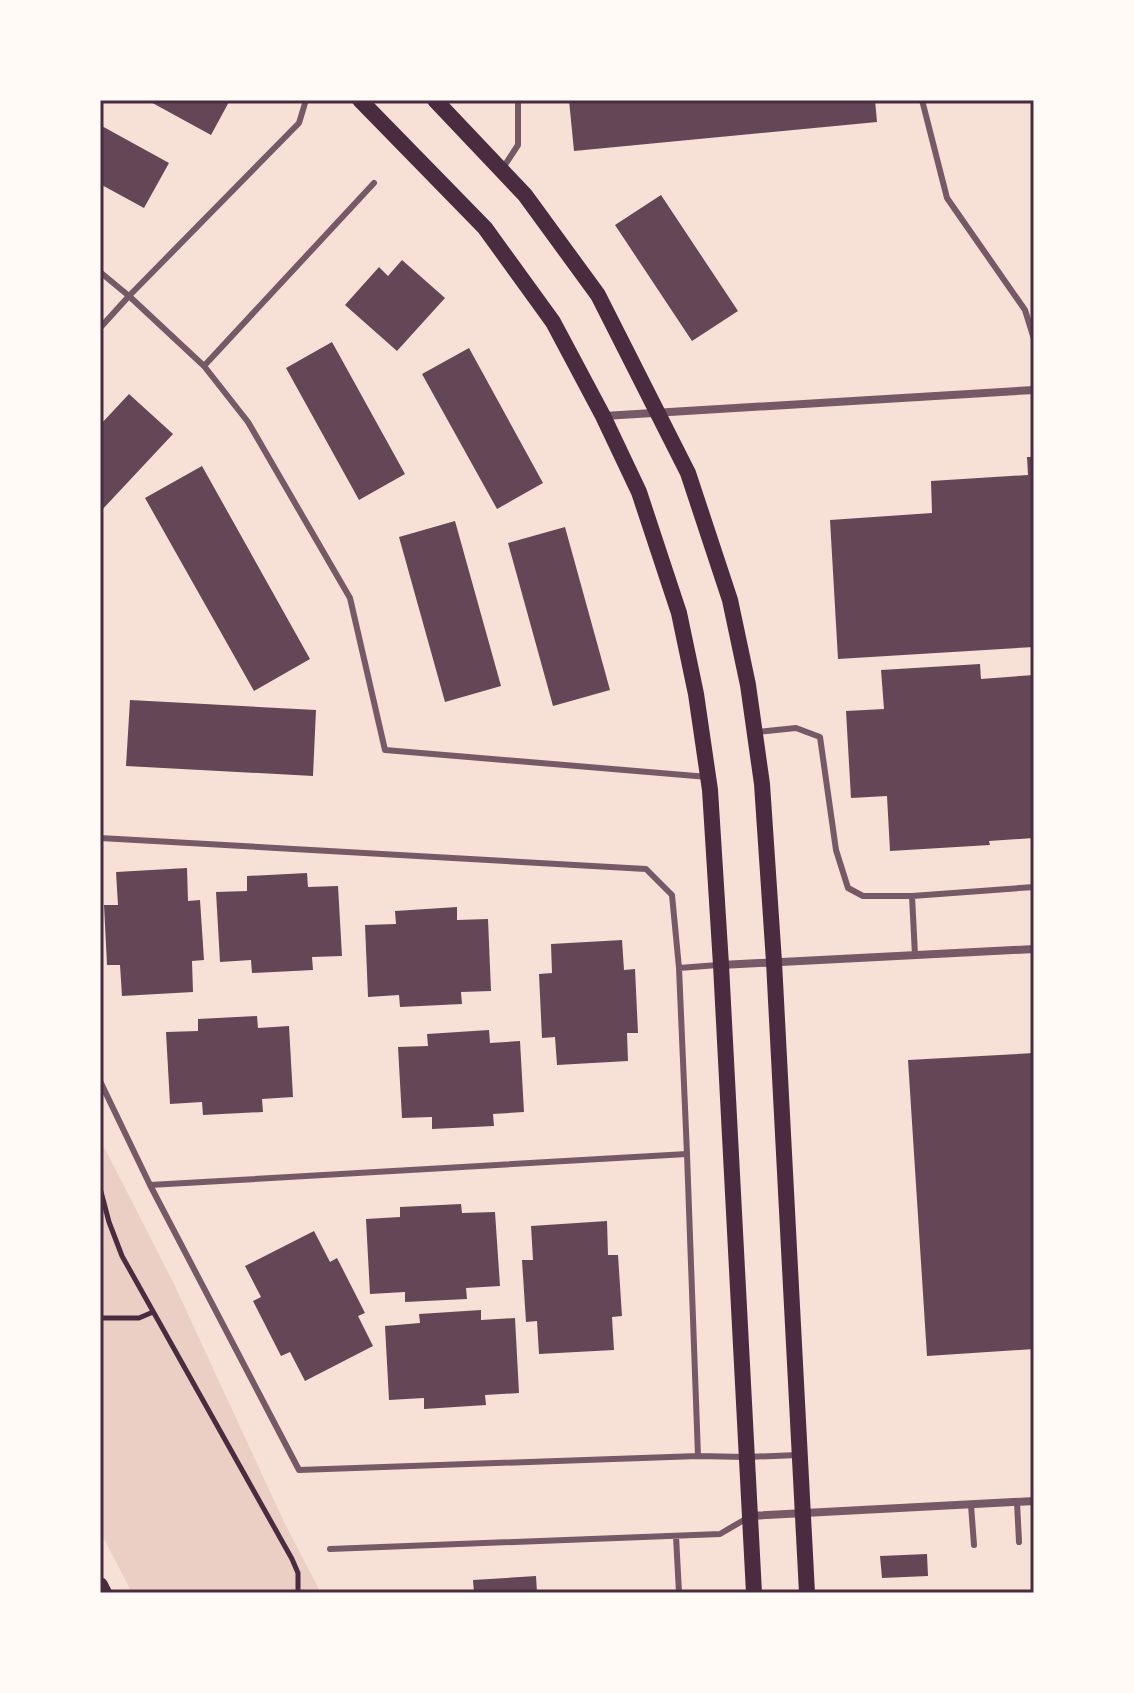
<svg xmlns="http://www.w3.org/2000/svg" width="1134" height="1693" font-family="'Golos Text',sans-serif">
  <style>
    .green { fill: #ebcfc5 }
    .building { fill: #644757 }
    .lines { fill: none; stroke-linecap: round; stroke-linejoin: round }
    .path { stroke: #4a2c40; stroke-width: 5 }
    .service { stroke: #755966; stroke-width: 6 }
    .minor { stroke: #755966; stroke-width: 8 }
    .secondary { stroke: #4a2c40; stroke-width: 16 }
    .neatline { fill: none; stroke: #4a2c40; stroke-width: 3 }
  </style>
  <rect width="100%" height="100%" fill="#f7e1d7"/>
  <!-- green -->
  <path class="green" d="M100,1139l74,145 111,240 36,69h-189l-32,-62z"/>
  <!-- building -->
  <path class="building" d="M147,100h83l-19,35z
    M569,100h306l2,22 -303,29z
    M100,125l69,38 -25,45 -44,-24z
    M661,195l77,116 -46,30 -77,-116z
    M402,260l43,38 -48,53 -52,-46 34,-38 9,9z
    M332,342l73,132 -46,26 -73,-132z
    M469,348l74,135 -46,26 -75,-135z
    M129,394l44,40 -73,78v-87z
    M1027,457h7v190l-196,12 -8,-139 102,-7 -1,-32 97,-6z
    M202,466l108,193 -56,32 -109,-193z
    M455,521l46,165 -56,16 -46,-165z
    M565,527l45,163 -57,16 -45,-163z
    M980,664l1,15 53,-4v163l-45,3 1,4 -100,6 -3,-55 -36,2 -5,-87 38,-2 -3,-39z
    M130,700l186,10 -3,66 -187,-10z
    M187,868l1,33 12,-1 4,60 -12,1 1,31 -71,4 -2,-31h-13l-3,-60h14l-2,-33z
    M307,873l1,14 30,-1 4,70 -30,1 1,13 -61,3 -1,-13 -31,2 -4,-70 31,-1v-15z
    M457,907v13l31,-1 3,72 -30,1 1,12 -62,3 -1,-12 -31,2 -3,-72 31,-1 -1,-13z
    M622,940l2,30 11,-1 3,64h-11l1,28 -71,4 -2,-28 -13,1 -3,-64 13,-1 -1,-29z
    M257,1016l1,12 31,-2 4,71 -31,2 1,13 -60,3 -1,-13 -32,2 -4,-72 32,-1v-12z
    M489,1030l1,13 30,-2 4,71 -31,2 1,12 -62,3v-12l-30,1 -4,-71 30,-1 -1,-12z
    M1034,1053v296l-107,7 -19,-296z
    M461,1204l1,9 33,-1 5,74 -34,2 1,11 -62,3v-10l-35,2 -4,-75 34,-2v-10z
    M607,1221l1,34h10l4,61 -10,1 2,33 -75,4 -2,-33 -11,1 -4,-62h11l-2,-34z
    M314,1231l16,31 7,-4 28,55 -7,3 15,30 -68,35 -15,-29 -9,4 -28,-55 8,-4 -16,-31z
    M481,1310v10l34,-2 4,75 -34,2 1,10 -62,4v-11l-35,2 -4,-74 35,-3 -1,-9z
    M927,1554l1,22 -46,2 -2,-22z
    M536,1576l1,17h-63l-1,-13z"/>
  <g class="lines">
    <!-- path -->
    <path class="path" d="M100,1188l9,34 13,34 170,303 6,14v20
      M100,1318h39l14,-6"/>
    <!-- service -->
    <path class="service" d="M922,100l25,98 78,112 9,29
      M503,168l15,-23v-45
      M100,272l29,24 170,-173 7,-23
      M100,328l29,-32 75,70 44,56 102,176 35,152 323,27
      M204,366l170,-183
      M758,732l38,-4 24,9 16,113 12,38 15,8h49
      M100,838l546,31 26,26 7,73 8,186 -537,31 -50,-104
      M915,955l-3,-59 122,-9
      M679,968l39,-3
      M150,1185l149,285 399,-14 -11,-302
      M698,1456l48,1 52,-2
      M1017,1502l2,40
      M971,1505l3,40
      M676,1536l3,57
      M330,1549l390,-15 29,-17"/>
    <!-- minor -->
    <path class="minor" d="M604,416l430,-26
      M721,965l313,-16
      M750,1516l284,-15"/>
    <!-- secondary -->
    <path class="secondary" d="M360,100l125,128 68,94 50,94 36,76 40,121 17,81 14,96 11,175 33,628
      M435,100l90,95 73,100 90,178 42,127 18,85 14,99 12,178 33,631
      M100,1585l4,8"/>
  </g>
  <!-- border -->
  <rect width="1134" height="1693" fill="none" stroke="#fffaf5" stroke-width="204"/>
  <rect x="102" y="102" width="930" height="1489" class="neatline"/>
</svg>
